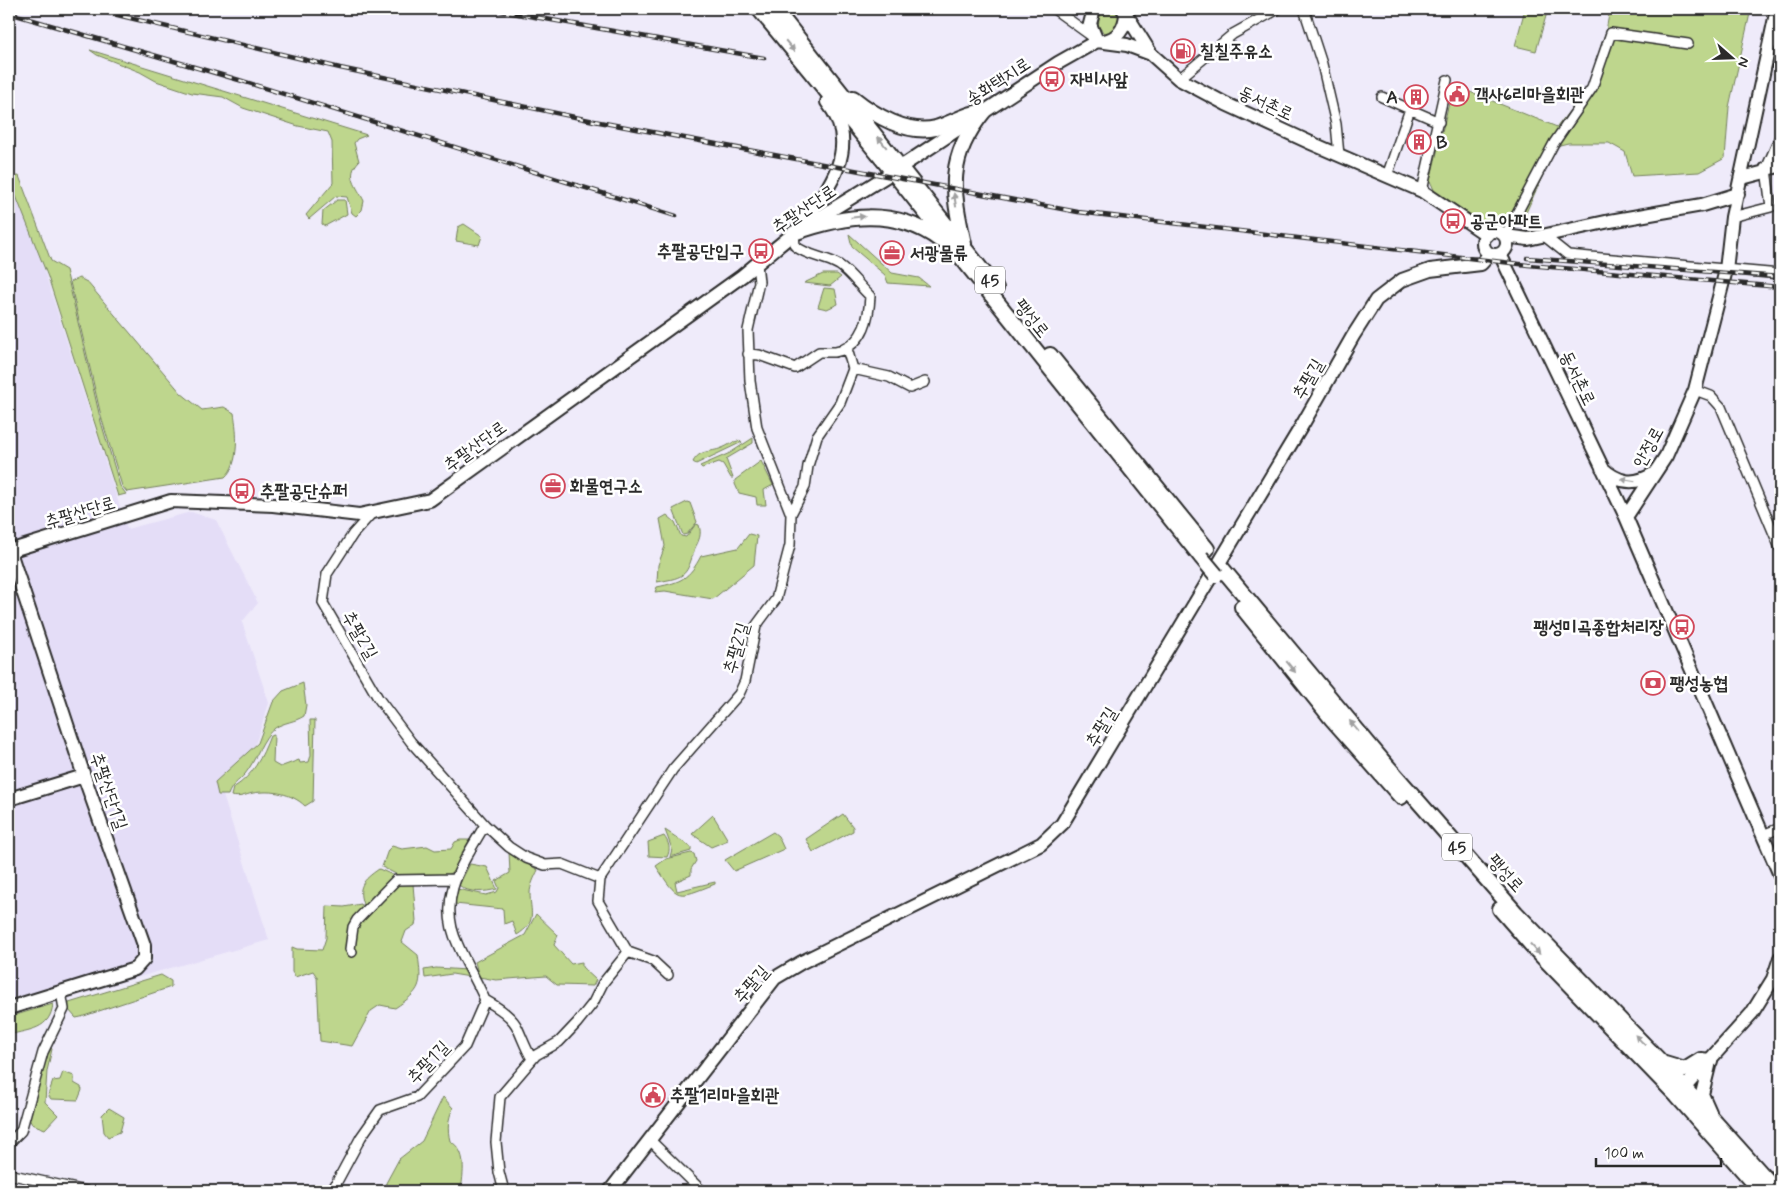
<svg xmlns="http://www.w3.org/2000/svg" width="1789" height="1200" font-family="Mynerve,'Poor Story',sans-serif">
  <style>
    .built { fill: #e4ddf7 }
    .green { fill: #bed68d; stroke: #74805c }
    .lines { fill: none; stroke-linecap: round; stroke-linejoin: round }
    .street-casing { stroke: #2b2b2b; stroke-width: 12 }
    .secondary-casing { stroke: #2b2b2b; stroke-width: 16 }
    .primary-casing { stroke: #2b2b2b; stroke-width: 18 }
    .street { stroke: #fff; stroke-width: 9 }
    .secondary { stroke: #fff; stroke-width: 12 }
    .primary { stroke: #fff; stroke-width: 14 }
    .rail-casing { stroke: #2b2b2b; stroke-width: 4.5 }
    .rail { stroke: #fff; stroke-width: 2.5; stroke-dasharray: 8; stroke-linecap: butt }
    .primary-bridge-casing { stroke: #2b2b2b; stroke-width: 18; stroke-linecap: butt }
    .primary-bridge { stroke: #fff; stroke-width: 14 }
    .oneway { fill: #a0a0a0 }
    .labels { text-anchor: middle; stroke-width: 5; stroke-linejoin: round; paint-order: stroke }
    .shield { fill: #fff; stroke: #6b6b6b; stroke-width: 1 }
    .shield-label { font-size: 16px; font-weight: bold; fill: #2b2b2b }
    .poi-label { font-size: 18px; font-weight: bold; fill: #2b2b2b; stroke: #fff; text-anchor: start }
    .street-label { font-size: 18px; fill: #2b2b2b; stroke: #fff }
  </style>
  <rect width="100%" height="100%" fill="#efebfa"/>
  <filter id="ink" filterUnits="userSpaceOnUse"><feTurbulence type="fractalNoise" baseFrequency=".02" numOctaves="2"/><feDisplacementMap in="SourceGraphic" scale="10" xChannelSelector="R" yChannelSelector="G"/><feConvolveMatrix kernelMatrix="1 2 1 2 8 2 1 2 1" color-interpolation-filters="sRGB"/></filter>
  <g filter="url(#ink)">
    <!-- built -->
    <path class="built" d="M18,189l109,340 64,-17 25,8 42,83 -16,19 27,81 -15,45 -35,35 50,157 -260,74v-822z"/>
    <!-- green -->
    <path class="green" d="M1101,9h16l5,16 -11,10 -7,-2 -6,-7z
      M1525,9h23l-12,42 -21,-5z
      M1610,9h141l-22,98 -4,51 -26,14 -67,4 -7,-24 -16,-9h-41l-12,3 -36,80 -36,-3 -49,-31 -5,-11 20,-82 10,3 5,-12 92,37 30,-39 19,-57z
      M90,50l277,85 -10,4 -3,4 5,18c-14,15 -2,25 5,40l-2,9 -6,6 -4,-3 -5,-16 -11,-1 -27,23 -3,-4 27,-32 -1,-41 -4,-10 -30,-6 -55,-18 -20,-11 -31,-4 -36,-12 -16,-9 -43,-17z
      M19,176l32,85 15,9 35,152 19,64 6,8 -8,2 -70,-219 -32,-81h-7v-19z
      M337,200h8l2,14 -22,12 -3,-2 1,-13z
      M464,224l18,12 -3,9 -23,-4 2,-14z
      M849,234l43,39 27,5 10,8 -41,-3 -3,-8 -33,-28z
      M823,274h14l4,3 -11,9 -26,-3z
      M79,278l8,4 94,111 21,17 22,-3 10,6c3,18 6,51 -9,64l-98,15 -5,-6 -20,-66 -32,-138z
      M824,288l11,1 3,15 -11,5 -9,-2z
      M753,438v5l-27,16 7,19h-2l-8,-14 -4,-2 -17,6 -2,-2 30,-13z
      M738,441l4,1 -46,22 -3,-2c7,-13 17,-9 29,-14 6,-2 9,-6 16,-7z
      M761,461l12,24 -9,5 2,15h-9l-1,-8 -17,-4 -4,-9v-4z
      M687,502l3,1 7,19 -10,12 -4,1 -10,-26z
      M667,515l8,7 6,14 5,1 10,-13 3,1c3,10 0,15 -4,23 -9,28 -8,29 -38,34l1,-17 7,-19 -5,-27z
      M749,534l8,2 -3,29 -41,34 -48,-8 -10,1 2,-5c24,-5 32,-8 44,-31l37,-8z
      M303,683l3,22 -2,11c-9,6 -20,6 -29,12 -13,9 -19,33 -30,46 -7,8 -13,10 -17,21h-10l-3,-13 43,-39 15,-41 10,-11z
      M310,720h5l-2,81 -8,5c-13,-13 -34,-16 -52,-13 -9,2 -12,5 -22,3l2,-8c20,-12 29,-31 37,-52l4,-1 -1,28 7,4 19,-7 1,3 9,-1 2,-7z
      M843,814l10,13v4l-40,21 -7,-13z
      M713,815l15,25 -17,7 -19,-13z
      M665,830l26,17v4l-21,6 2,-8z
      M773,832l5,4 6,13 -50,22 -9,-11z
      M664,836c5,7 7,13 3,21l-18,-1 -1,-14z
      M460,840h10l-17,32 -7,4 -48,-1 -16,-8 6,-17 4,-4 10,3 25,-3 8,4 16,-1 4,-7z
      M509,852l29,18c-3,6 -8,16 -8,23 0,19 8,29 -13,42l-5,-14 -8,3 -1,-15 -48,-5 2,-15 29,6 11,-3 2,-4 -3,-7 14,-8z
      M691,853l3,1 2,7 -5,8v6l-16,7 2,9 38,-9v2c-39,15 -36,17 -59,-18l10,-7z
      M470,864l17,3 10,22c-11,3 -29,5 -38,-4z
      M379,869l16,7 -31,31c-8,-20 -1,-27 15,-38z
      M397,884h16l3,37 -1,4 -9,6 -4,11 16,13c4,30 4,35 -23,53l-15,-3 -9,6 -19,35 -32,-5 -3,-64 -4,-6 -18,6 -3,-5v-25l5,2 25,1 4,-12 1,-32 17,1 17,-3 3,5z
      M536,914l22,21 -4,10 17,19 11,-2v5l14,13 -3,6 -36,-1 -11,-9 -50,4 -17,-3 -4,-15 50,-27z
      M436,968l31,2 3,7 -18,-3 -27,4 -1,-8z
      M161,975l10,6v6l-90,30 -5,1 -8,-9 1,-6z
      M53,1004c-3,26 -23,25 -44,31v-18z
      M50,1047l2,2 -5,22 -2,31 13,13 -13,14 -13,-5 -3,-5 18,-68z
      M63,1072l11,4v7l7,4 1,3 -4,10 -27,-1 -3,-4 5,-14 7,-1z
      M443,1097l10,11c-5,11 -6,21 -3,33 18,10 13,33 11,50h-72l-3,-8 13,-24 23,-18z
      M109,1108l15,9 -4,15 -12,5 -4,-5 -2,-17z"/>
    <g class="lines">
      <!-- street casing -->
      <g class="street-casing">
        <path id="street" d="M1054,9l43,31
          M1304,9l18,55 14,60 3,31
          M1772,32l8,14
          M1179,79l54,-45 45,-25
          M1382,97l57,25
          M1387,176l23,-67
          M1422,191l25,-111
          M1732,217l39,-10 -5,-38 14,-32
          M794,233l1,13c14,11 29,10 44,19 11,7 21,22 31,31 -1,22 -6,45 -28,54
          M1503,234l5,-4 46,-87 38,-55 19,-55 77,11
          M1543,235l25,20 212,19
          M748,354l11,1 36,13 24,-16h16l12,-3 6,20 36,8 21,11 15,-6
          M1695,390l16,6 10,11 59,141
          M372,513l-19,21 -26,40 -4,29 55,95 33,44 74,83c-23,39 -49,74 -27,120 8,19 19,36 27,55
          M791,514l14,-27 3,-21 9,-30 23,-33 13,-34
          M485,825l24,22 17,11 19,7 17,-1 38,15
          M1763,835l17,-7
          M352,952l-2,-3 3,-22 4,-7 39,-40 59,-1
          M668,975l-15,-14 -25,-9 -30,-51 2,-22 73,-110 66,-75 6,-13 11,-55 20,-27 14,-54 1,-31 -34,-86 -7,-47 -2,-51 11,-48 -2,-18
          M651,1141l51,50
          M9,1143l12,-12 22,-79 21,-43 -3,-17
          M9,1171l4,4 73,16
          M332,1191l29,-54 19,-27 37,-13 48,-51 20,-46c11,6 28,17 33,29 5,11 8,20 14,30
          M504,1191l-5,-19 -3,-30 4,-45 36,-42 23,-13 18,-19 16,-20 10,-20 25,-31"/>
      </g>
      <!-- secondary casing -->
      <g class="secondary-casing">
        <path id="secondary" d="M1094,9l-4,15 7,17
          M1123,9l28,45 28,25 47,25 85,39 111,48 65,44
          M1097,41l30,4 24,9
          M1103,41c15,-2 22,-12 23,-27
          M1742,178l23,-6 1,-3 14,-3
          M800,225c30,-35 62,-80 27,-123
          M1483 243a12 12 0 1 1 24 0a12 12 0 1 1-24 0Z
          M1505,236l23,3 82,-18 92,-16 36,-11
          M1500,254l126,263 154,358
          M1602,468c16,15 32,18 51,6
          M1626,517l40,-61 29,-66 31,-120 6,-53 45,-208
          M9,549l75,227 60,169v14l-9,10 -126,39
          M9,551l162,-50 102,4 86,10 71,-15 312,-224 52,-43 99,-61 165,-109 39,-22
          M9,799l75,-23
          M1709,1066l-7,28 8,18
          M1678,1095l74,-82 21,-34 7,-21
          M610,1191l165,-213 27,-16 239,-118 21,-20 242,-402 49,-86 23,-36 26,-20 28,-10 51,-6 9,-10"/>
      </g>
      <!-- primary casing -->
      <g class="primary-casing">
        <path id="primary" d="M759,9l134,163 308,385
          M775,9l221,279
          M853,98c21,17 54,37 83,30 16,-5 30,-14 48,-17
          M794,233c50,-18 101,-26 146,7
          M964,244c-12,-54 -18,-86 20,-133
          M1050,355l157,194
          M1221,567l161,193 134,153 146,150 115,128
          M1242,607l90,112 69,78
          M1500,909l34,39 143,148 84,95
          M1665,1064l20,6 16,-10 9,1"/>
      </g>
      <!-- street -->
      <use href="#street" class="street"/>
      <!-- secondary -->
      <use href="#secondary" class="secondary"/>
      <!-- primary -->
      <use href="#primary" class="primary"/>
      <!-- rail casing -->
      <g class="rail-casing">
        <path id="rail" d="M92,9l248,59 254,53 484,91 450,53 252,22
          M490,9l274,49
          M9,13l230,67 437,136
          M1527,258l253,19"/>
      </g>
      <!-- rail -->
      <use href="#rail" class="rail"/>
      <!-- primary-bridge casing -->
      <g class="primary-bridge-casing">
        <path id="primary-bridge" d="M1201,557l15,18"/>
      </g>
      <!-- primary-bridge -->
      <use href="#primary-bridge" class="primary-bridge"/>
    </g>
    <!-- one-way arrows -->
    <defs><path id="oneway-solid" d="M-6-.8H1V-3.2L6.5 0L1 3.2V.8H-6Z" transform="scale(1.25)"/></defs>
    <g class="oneway">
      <use href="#oneway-solid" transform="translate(790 46) rotate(50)"/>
      <use href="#oneway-solid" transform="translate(882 142) rotate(-129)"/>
      <use href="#oneway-solid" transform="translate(955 200) rotate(-99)"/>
      <use href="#oneway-solid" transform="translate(858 217) rotate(-6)"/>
      <use href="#oneway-solid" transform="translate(1628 480) rotate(-170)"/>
      <use href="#oneway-solid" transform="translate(1291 667) rotate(51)"/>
      <use href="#oneway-solid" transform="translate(1354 726) rotate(-129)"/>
      <use href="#oneway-solid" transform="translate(1535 949) rotate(47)"/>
      <use href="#oneway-solid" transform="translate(1640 1040) rotate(-134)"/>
    </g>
  </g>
  <!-- icons -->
  <defs>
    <g id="fuel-ring" transform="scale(1.25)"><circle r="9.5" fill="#fff" stroke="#d1495b" stroke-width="1.5"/><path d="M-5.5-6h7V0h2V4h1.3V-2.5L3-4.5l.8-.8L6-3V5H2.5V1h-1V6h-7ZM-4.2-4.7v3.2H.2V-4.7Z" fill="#d1495b"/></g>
    <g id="bus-ring" transform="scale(1.25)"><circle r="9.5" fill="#fff" stroke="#d1495b" stroke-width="1.5"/><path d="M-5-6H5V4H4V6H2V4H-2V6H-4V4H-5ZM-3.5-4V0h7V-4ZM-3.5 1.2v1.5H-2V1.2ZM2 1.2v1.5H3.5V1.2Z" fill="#d1495b"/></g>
    <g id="civic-ring" transform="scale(1.25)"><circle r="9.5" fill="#fff" stroke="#d1495b" stroke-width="1.5"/><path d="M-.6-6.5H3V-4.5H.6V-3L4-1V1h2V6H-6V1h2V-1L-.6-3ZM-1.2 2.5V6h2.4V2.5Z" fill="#d1495b"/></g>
    <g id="building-ring" transform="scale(1.25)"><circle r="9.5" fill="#fff" stroke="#d1495b" stroke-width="1.5"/><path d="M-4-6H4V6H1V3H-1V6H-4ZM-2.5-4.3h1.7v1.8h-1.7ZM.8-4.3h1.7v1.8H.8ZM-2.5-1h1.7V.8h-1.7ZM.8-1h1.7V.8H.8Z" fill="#d1495b"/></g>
    <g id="office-ring" transform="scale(1.25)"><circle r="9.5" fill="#fff" stroke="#d1495b" stroke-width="1.5"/><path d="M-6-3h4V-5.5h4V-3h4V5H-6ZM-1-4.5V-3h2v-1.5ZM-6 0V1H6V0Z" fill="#d1495b"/></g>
    <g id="bank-ring" transform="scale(1.25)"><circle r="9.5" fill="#fff" stroke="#d1495b" stroke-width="1.5"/><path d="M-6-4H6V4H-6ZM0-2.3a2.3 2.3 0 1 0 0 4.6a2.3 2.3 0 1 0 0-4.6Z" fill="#d1495b"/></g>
  </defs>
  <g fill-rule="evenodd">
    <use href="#fuel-ring" x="1183" y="51"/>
    <use href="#bus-ring" x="1052" y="79"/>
    <use href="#civic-ring" x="1457" y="94"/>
    <use href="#building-ring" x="1416" y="97"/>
    <use href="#building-ring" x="1419" y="142"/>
    <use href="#bus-ring" x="1453" y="221"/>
    <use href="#bus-ring" x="761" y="251"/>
    <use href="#office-ring" x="892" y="253"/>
    <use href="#office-ring" x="553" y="486"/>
    <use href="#bus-ring" x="242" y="491"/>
    <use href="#bus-ring" x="1682" y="627"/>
    <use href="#bank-ring" x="1653" y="683"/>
    <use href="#civic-ring" x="653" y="1095"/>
  </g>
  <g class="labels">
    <!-- shield labels -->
    <g class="shield">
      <rect x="975" y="266.5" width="30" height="27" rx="4"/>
      <rect x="1442" y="833.5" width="30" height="27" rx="4"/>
    </g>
    <g class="shield-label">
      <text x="990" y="286">45</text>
      <text x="1457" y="853">45</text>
    </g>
    <!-- poi labels -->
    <g class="poi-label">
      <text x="1200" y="57">칠칠주유소</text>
      <text x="1070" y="85">자비사앞</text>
      <text x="1474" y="100">객사6리마을회관</text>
      <text x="1398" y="103" text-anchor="end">A</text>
      <text x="1436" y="148">B</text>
      <text x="1470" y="227">공군아파트</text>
      <text x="744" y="257" text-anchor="end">추팔공단입구</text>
      <text x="910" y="259">서광물류</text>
      <text x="570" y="492">화물연구소</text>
      <text x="260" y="497">추팔공단슈퍼</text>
      <text x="1664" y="633" text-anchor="end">팽성미곡종합처리장</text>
      <text x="1670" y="689">팽성농협</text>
      <text x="670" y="1101">추팔1리마을회관</text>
    </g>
    <!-- street labels -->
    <g class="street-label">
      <text transform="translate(998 81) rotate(-33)" y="6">송화택지로</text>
      <text transform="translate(1266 103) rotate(25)" y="6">동서촌로</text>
      <text transform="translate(804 209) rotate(-34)" y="6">추팔산단로</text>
      <text transform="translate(1032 318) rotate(51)" y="6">팽성로</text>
      <text transform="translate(1578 378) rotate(64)" y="6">동서촌로</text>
      <text transform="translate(1308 379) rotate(-60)" y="6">추팔길</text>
      <text transform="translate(475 446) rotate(-36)" y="6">추팔산단로</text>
      <text transform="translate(1648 447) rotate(-61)" y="6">안정로</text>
      <text transform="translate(80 512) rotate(-17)" y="6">추팔산단로</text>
      <text transform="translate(360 635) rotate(60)" y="6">추팔2길</text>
      <text transform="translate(736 648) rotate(-74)" y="6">추팔2길</text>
      <text transform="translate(1101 727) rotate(-59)" y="6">추팔길</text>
      <text transform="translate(109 791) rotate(71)" y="6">추팔산단1길</text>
      <text transform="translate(1506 873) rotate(48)" y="6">팽성로</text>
      <text transform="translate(751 984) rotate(-49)" y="6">추팔길</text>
      <text transform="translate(428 1062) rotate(-46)" y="6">추팔1길</text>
    </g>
  </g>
  <!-- margin -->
  <rect width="1789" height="1200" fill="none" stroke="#fff" stroke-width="30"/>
  <rect x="15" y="15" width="1759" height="1170" fill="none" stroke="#2b2b2b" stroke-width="2" filter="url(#ink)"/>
  <!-- north arrow -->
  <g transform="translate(1732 58) rotate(110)" stroke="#ffffff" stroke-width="4" paint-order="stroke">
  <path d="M0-4L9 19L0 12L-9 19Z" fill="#2b2b2b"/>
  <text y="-8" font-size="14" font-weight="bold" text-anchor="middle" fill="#2b2b2b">N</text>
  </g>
  <!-- scale -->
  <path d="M1596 1158v8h125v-8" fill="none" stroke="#2b2b2b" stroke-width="2.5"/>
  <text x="1604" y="1158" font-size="15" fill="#2b2b2b" stroke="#ffffff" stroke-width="4" paint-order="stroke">100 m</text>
</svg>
